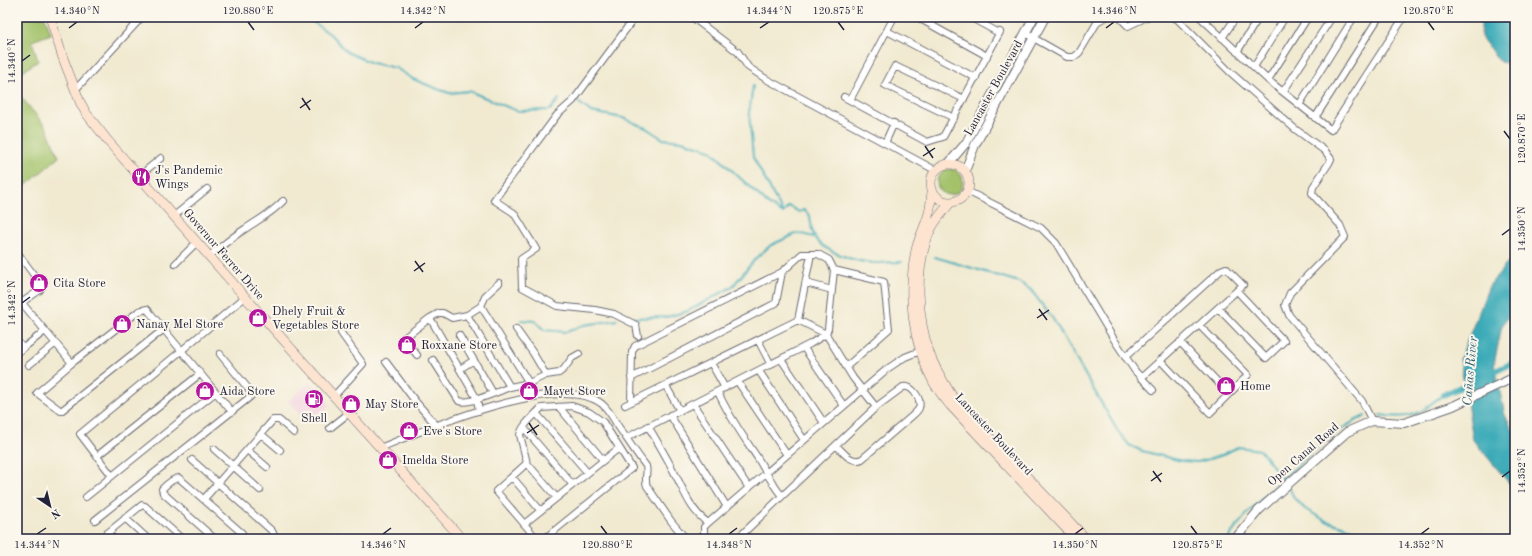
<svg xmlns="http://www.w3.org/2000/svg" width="1532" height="556" font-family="'Old Standard TT',serif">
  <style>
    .built { fill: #f3cfde }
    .green { fill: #a3c26b; stroke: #627253 }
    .water { fill: #3aaab8; stroke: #2e667a }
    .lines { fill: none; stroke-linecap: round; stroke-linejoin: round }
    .stream { stroke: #3aaab8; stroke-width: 2 }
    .canal { stroke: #3aaab8; stroke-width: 6 }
    .minor-casing { stroke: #6a6870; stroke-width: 8 }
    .tertiary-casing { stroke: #6a6870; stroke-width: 10 }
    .secondary-casing { stroke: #6a6870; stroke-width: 10 }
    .minor { stroke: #fff; stroke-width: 6 }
    .tertiary { stroke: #fff; stroke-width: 8 }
    .secondary { stroke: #fde4d1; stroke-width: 9 }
    .ticks { fill: none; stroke: #22223b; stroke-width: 1.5 }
    .labels { text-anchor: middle; stroke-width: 4; stroke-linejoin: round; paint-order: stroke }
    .street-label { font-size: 12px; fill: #22223b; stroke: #fbf7ec }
    .poi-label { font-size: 12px; fill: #22223b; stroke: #fbf7ec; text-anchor: start }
    .water-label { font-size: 13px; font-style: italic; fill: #2d5f73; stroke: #fbf7ec }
    .neatline { fill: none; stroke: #22223b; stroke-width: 1.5 }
    .ticks-label { font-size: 10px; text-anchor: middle; fill: #22223b }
  </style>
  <rect width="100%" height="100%" fill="#fbf7ec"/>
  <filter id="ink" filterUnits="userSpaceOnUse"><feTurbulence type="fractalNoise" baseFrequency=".025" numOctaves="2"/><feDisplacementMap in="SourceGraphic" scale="8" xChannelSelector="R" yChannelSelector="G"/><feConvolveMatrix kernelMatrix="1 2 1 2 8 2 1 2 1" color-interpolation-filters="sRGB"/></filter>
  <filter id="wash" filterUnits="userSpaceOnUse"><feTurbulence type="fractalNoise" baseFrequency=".012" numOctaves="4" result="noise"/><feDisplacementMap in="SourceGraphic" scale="16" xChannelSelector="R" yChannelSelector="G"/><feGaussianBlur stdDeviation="0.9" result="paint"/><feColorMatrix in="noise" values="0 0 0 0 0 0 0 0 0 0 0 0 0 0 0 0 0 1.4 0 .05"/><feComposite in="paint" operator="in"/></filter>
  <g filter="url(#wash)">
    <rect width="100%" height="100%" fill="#f1ead1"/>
    <!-- built -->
    <path class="built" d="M310,382l20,23 -22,19 -20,-23z"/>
    <!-- green -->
    <path class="green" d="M17,17h28l6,17 -19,7 6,20 -21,14z
      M17,92l29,35 13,30 -42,36z
      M937 182a13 13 0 1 1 26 0a13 13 0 1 1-26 0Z"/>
    <!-- water -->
    <path class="water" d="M1481,17h34v47l-15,-2 -19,-25z
      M1515,253v53l-13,20 -8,38 11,51 10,19v56l-42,-50 -13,-81 29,-73z"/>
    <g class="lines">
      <!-- stream -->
      <path class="stream" d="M306,17l24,17 17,18 25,11 24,5 17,11 22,9 14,5 20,-2 48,20 33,-1 9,-11
        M753,86l-4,27 4,44 30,56 6,-7 10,6 5,-2 6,6c1,7 1,15 5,21 8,15 42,25 59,26 9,0 19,-1 28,-1
        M578,102l13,10 32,6 23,10 17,11 19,2 28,9 58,54 14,9
        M935,257l84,25 12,8 22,29 64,111 12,15 13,6 40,10 16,1 22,-6 18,-9 22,3 23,29
        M632,318l35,-1 21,-6 44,-24 24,-29 15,-13 27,-12 16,4
        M521,320l14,1 9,9 23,2 17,-7 33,-5
        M1380,415c16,2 32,4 46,-7 6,-5 11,-9 17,-13
        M1289,487l5,11 11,11 21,12 39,12 39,2 4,4
        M1228,539c15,-24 36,-42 56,-61 26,-24 48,-47 81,-62"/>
      <!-- canal -->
      <path class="canal" d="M1489,374l26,-12
        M1443,395l29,-13"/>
    </g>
  </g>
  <g filter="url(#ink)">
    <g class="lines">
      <!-- minor casing -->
      <g class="minor-casing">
        <path id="minor" d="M635,17l-62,84 -16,14 -63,85 20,13 22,36 -15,10 1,28 35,19 38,4 19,4 22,11 2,11
          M692,17l46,35 10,15 18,12 169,91
          M923,17l-1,3 65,36
          M970,17l29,16
          M1119,17l9,9 19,-9
          M1172,17l5,2 53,53 65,57 30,22 6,8 -2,4 -16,24 -1,6 3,4 25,28 5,12 -55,56 -5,12 4,10 73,86 10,20
          M1200,17l68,63 63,50 73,-113
          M887,31l89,47
          M1030,36l37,21h7l5,-4 19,-32 8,-4
          M1222,38l14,-21
          M1237,52l22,-35
          M1254,67l31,-50
          M1268,80l40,-63
          M75,90l67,-73
          M1283,92l49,-75
          M844,97l83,45 16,-5 57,-105
          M850,100l44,-83
          M1299,105l55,-88
          M954,118l-69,-33 10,-19 69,33
          M1315,118l64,-101
          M885,143l9,-20
          M139,176l22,-18
          M967,191l74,37 15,15 59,98 20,30 18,19
          M174,216l33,-27
          M17,252l25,34 -2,4 -19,13
          M209,256c12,-9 23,-19 36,-27 13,-9 27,-16 38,-28
          M175,264l22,-22
          M834,270l50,12 5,47 -43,38
          M806,283l26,7
          M17,297l55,66
          M481,306l48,77 17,-8 13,-2 5,-4 8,-11 7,-4
          M1218,308l48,50 18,-17 -47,-50
          M798,320l28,14 27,44 23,29
          M164,329l-103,82 -24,-18 35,-30 67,-52 8,-2c28,34 57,69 85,103
          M516,329l17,24 13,22
          M459,335l34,58
          M758,340l13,25
          M17,341l6,7
          M1180,342l49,52
          M804,348l40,58
          M17,353l28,-22
          M417,355l-12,-15 -1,-2 26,-20
          M1125,357l96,-87 5,-2 17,17 -102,93
          M781,359l43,64
          M433,360l26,41c10,4 40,-10 51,-14l-43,-72
          M1160,360l50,53 38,-38 -49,-50
          M386,362l29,39 21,24
          M711,363l14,25
          M29,365l27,-22
          M460,369l14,-9
          M759,371l45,69
          M631,378l145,-75 6,-31
          M738,382l49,73
          M666,386l14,25
          M510,387l19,-4
          M718,392c10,23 25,44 39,65 8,13 15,27 25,39
          M334,396l29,-32 -22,-31
          M693,404l56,84
          M625,405l173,-85 13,-66
          M559,407l44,53
          M479,411l-2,-12 -47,-81 9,-5h4l9,5 15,-3 14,-9 5,-11 13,-12
          M536,413l51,59
          M670,415l57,92
          M648,426c9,15 18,30 26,46 11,20 15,37 34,51
          M330,428l19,-15
          M524,428l48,56
          M261,434l19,16
          M626,438l184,-94 16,-10 2,-5 6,-59 -5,-10 -11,-6h-16l-20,18 -147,74 -3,6 -1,50
          M380,448c45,-19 180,-77 222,-44 7,6 11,14 16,22 9,13 18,27 28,40 2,7 -2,13 1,20l24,35 15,18
          M214,449l46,41
          M247,450l20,17
          M97,456l103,-82
          M192,460l80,71 2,4 -4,4
          M527,463l29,34
          M112,476l-32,-42 101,-83 64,-54
          M512,477l28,33
          M86,497l130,-105
          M204,499l69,-79h6l15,13
          M125,518l23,21
          M95,520l155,-123 2,-2 -1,-3 -31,-38
          M524,524l95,-76
          M107,533l7,6
          M100,539l42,-34 3,1 37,33
          M215,539l-52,-46 -1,-4c4,-4 12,-11 17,-11l63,55v3l-3,3
          M537,539l-41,-48 31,-28 -7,-28c2,-10 14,-19 21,-27l31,-2 17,6 14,10 29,46 -88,71
          M708,539l-4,-5v-7l4,-4 179,-154 18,-12 18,-7
          M737,539l139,-132 27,-20c9,-2 19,12 16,21 -1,3 -5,6 -7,8l-50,43c-11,5 -19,-7 -26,-14"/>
      </g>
      <!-- tertiary casing -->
      <g class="tertiary-casing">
        <path id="tertiary" d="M949,163l17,-20 68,-126
          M965,171l10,-26 70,-128
          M1235,539l24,-29 88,-78 25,-11 32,2 9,-3 40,-14 62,-29"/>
      </g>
      <!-- secondary casing -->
      <g class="secondary-casing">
        <path id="secondary" d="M50,17l13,41 17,44 6,11 22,28 137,156 217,242
          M931 183a19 19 0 1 1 38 0a19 19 0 1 1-38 0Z
          M932,192c-1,6 -1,14 -3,21 -3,12 -10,24 -13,37 -9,44 -4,93 18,133 5,8 10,15 16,22l126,134
          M951,202c-8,9 -16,18 -21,29 -16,37 -13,87 0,124 6,16 16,31 25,46l131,138"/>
      </g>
      <!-- minor -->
      <use href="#minor" class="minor"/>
      <!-- tertiary -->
      <use href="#tertiary" class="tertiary"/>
      <!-- secondary -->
      <use href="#secondary" class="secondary"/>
    </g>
  </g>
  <!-- ticks -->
  <path class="ticks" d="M248,22l6,8M838,22l6,8M1428,22l6,8M69,28l8,-6M415,28l8,-6M760,28l9,-6M1106,28l8,-6M22,61l8,-6M302,98l8,12M300,108l11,-8M1504,131l6,8M925,146l8,12M923,156l12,-8M1502,235l8,-6M415,261l8,11M414,271l11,-8M22,303l8,-6M1039,309l8,11M1037,318l12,-8M529,423l8,12M527,433l12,-8M1153,471l8,11M1502,477l8,-6M1151,481l11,-8M601,526l6,8M1191,526l6,8M37,534l9,-6M383,534l8,-6M729,534l8,-6M1075,534l8,-6M1421,534l8,-6"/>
  <!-- icons -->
  <defs>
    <g id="restaurant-disc" transform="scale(1)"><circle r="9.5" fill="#b5179e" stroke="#fbf7ec"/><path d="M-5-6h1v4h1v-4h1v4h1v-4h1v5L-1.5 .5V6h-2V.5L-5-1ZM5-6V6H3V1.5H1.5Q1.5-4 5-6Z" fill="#fff"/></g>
    <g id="shop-disc" transform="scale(1)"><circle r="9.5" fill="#b5179e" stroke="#fbf7ec"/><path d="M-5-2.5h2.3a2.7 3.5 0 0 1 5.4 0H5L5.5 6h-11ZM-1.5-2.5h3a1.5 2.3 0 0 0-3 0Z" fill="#fff"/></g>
    <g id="fuel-disc" transform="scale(1)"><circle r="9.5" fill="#b5179e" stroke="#fbf7ec"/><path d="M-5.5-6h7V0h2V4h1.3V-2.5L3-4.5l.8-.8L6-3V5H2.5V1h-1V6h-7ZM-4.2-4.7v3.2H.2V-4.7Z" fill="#fff"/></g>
  </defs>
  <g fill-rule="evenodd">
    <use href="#restaurant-disc" x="141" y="177"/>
    <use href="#shop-disc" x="39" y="283"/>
    <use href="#shop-disc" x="258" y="318"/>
    <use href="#shop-disc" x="122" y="324"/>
    <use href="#shop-disc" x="407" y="345"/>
    <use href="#shop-disc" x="1226" y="386"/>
    <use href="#shop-disc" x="205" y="391"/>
    <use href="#shop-disc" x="529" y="391"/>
    <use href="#fuel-disc" x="314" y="399"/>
    <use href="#shop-disc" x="351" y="404"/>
    <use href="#shop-disc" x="409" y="431"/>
    <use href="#shop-disc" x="388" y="460"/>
  </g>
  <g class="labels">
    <!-- street labels -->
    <g class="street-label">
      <text transform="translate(993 88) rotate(-61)" y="4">Lancaster Boulevard</text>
      <text transform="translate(224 254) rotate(49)" y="4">Governor Ferrer Drive</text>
      <text transform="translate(994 434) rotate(47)" y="4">Lancaster Boulevard</text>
      <text transform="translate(1303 454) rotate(-41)" y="4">Open Canal Road</text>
    </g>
    <!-- poi labels -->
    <g class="poi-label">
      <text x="155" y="174">J's Pandemic<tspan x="155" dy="14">Wings</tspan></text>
      <text x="53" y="287">Cita Store</text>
      <text x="272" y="315">Dhely Fruit &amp;<tspan x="272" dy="14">Vegetables Store</tspan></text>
      <text x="136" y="328">Nanay Mel Store</text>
      <text x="421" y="349">Roxxane Store</text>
      <text x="1240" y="390">Home</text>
      <text x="219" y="395">Aida Store</text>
      <text x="543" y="395">Mayet Store</text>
      <text x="365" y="408">May Store</text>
      <text x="314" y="422" text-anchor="middle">Shell</text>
      <text x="423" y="435">Eve's Store</text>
      <text x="402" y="464">Imelda Store</text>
    </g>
    <!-- water labels -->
    <g class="water-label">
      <text transform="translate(1469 371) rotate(-85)" y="5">Cañas River</text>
    </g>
  </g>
  <!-- margin -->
  <rect width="1532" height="556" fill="none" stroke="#fbf7ec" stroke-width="44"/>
  <!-- north arrow -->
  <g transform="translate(50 506) rotate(145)" stroke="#fbf7ec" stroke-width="3" paint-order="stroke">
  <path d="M0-3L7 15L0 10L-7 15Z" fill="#22223b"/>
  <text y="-6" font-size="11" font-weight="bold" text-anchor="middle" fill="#22223b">N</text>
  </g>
  <rect x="22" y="22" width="1488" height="512" class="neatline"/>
  <g class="ticks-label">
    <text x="77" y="14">14.340°N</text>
    <text x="248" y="14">120.880°E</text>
    <text x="423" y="14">14.342°N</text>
    <text x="769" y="14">14.344°N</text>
    <text x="838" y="14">120.875°E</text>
    <text x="1114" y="14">14.346°N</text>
    <text x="1428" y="14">120.870°E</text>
    <text transform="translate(11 61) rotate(-90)" y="4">14.340°N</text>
    <text transform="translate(1521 139) rotate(-90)" y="4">120.870°E</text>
    <text transform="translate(1521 229) rotate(-90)" y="4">14.350°N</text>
    <text transform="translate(11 303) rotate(-90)" y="4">14.342°N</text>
    <text transform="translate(1521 471) rotate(-90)" y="4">14.352°N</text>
    <text x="37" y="548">14.344°N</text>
    <text x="383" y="548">14.346°N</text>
    <text x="607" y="548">120.880°E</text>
    <text x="729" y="548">14.348°N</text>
    <text x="1075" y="548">14.350°N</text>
    <text x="1197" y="548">120.875°E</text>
    <text x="1421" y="548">14.352°N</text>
  </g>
</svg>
